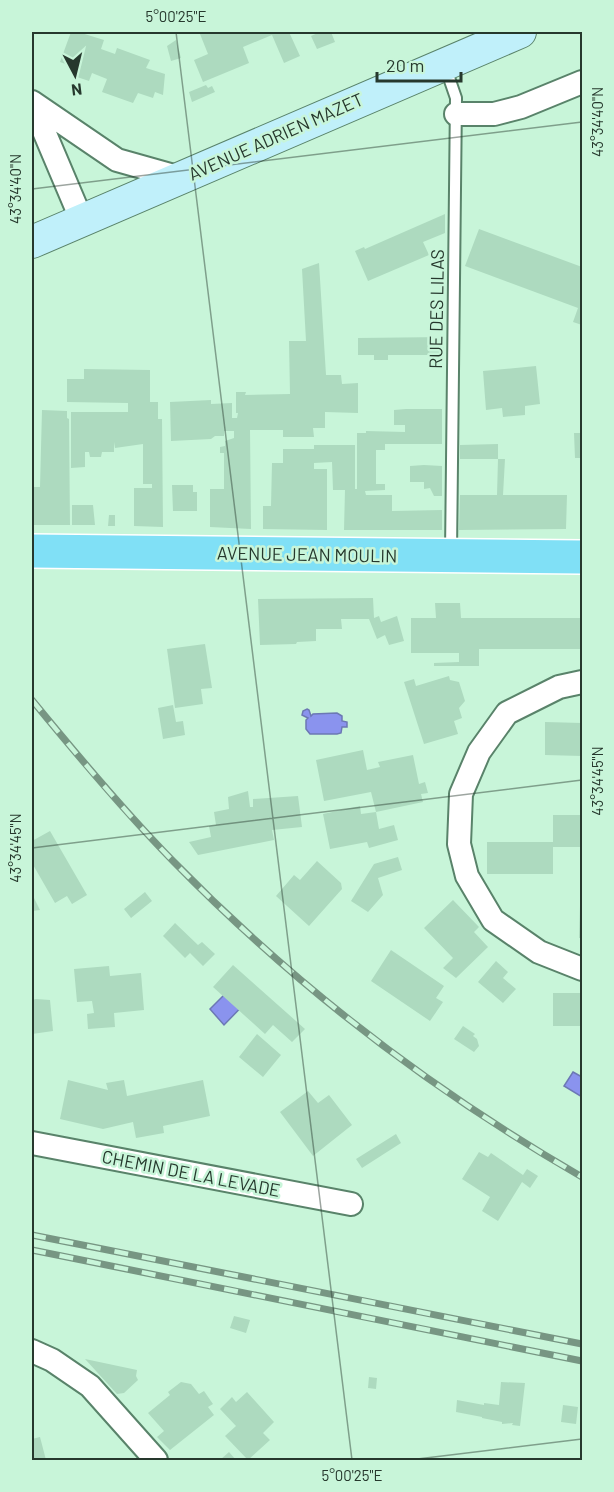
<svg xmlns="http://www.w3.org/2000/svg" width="614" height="1492" font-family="Barlow,sans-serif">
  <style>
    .water { fill: #8a93ee; stroke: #6c78b4; stroke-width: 1.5 }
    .building { fill: #addabf }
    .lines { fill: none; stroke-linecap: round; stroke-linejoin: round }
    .lane-casing { stroke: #59836a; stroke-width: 14 }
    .street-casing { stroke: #59836a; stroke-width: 26 }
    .secondary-casing { stroke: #59836a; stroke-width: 34 }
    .primary-casing { stroke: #fff; stroke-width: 36 }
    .lane { stroke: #fff; stroke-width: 10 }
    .street { stroke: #fff; stroke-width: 22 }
    .secondary { stroke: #c0f0fa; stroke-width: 32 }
    .primary { stroke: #80e0f6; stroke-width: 33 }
    .rail-casing { stroke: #779683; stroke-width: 7 }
    .rail { stroke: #c8f5d9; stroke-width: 4.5; stroke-dasharray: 14; stroke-linecap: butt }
    .ticks { fill: none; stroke: #26382d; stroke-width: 1.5; stroke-opacity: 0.45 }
    .labels { text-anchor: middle; stroke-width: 5; stroke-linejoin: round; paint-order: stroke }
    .street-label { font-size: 18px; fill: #26382d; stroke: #c8f5d9 }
    .neatline { fill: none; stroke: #26382d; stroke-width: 2 }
    .ticks-label { font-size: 15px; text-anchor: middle; fill: #26382d }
  </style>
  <rect width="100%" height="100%" fill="#c8f5d9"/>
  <!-- water -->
  <path class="water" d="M307,709l2,1 2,6 2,-2 24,-1 5,3v5l5,1v5h-5l-1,6 -4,1h-27l-4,-5v-9l2,-2 -6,-3 1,-4z
    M240,979l14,15 -30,31 -14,-16z
    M573,1072l9,5v20l-18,-11z"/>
  <!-- building -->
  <path class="building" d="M71,32h7l26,8 -3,9 14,5 2,-6 33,12 -4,8 19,6 -2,21 -8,-3 -2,6 -15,-5 -5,10 -31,-11 5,-13 -15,-6 -3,8 -18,-6 3,-8 -14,-5z
    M207,32h82l11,24 -16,7 -12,-28 -29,12 6,16 -46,19 -9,-22 14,-6 -8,-20z
    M320,32h11l4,10 -18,7 -6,-13z
    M176,40l5,18 -10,3 -4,-15z
    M206,85l2,3 4,-2 3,6 -23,10 -3,-10z
    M445,214v19l-22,9 6,13 -61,26 -13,-30 9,-4 1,2z
    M479,229l103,38v58l-9,-3 5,-14 -113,-42z
    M319,263l7,112h15l1,9 16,-1v30l-33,-1v16h-12l1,9h-31v-7h-33l1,99 -41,-2v-38h14v-36h-4v-6l5,-1v-5l9,-3v-7h-10v5h-9l-4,3 -40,2 -1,-39 41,-2v4l21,-1v15h5l1,-5h-2v-21h10l-1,3 45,-1 -1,-53h17l-4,-72z
    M444,337l-1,18h-55v5h-14v-5h-16v-17z
    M536,366l4,38 -15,2v9l-22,2 -1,-9 -16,2 -3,-39z
    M84,369l66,1v32h8v17h4l1,108 -29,-1v-38h18v-4h-9v-40l-28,4 -1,-6v10h-12l-1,5h-11l-1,-5h-4v15l-14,1v-56h57v-9l-61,-1v-23h17z
    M406,409h36v35h-57v6h-9v34h9v6l-20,1 1,4h26v16l50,-1v20h-98l1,-40h-12l-1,-28 -18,1v6h13v61l-64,-1v-23h8l1,-43h11v-14h31v-4h41v44h2v-56h9v-2l39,1v-7h-11v-15z
    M42,410l25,1v7l2,1 1,106h-38v-38h8z
    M574,433h8v25h-7z
    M498,444v15h-38v-14z
    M498,459h7l-2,36h64l-1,34 -107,1 1,-35h37z
    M424,465l18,1v30h-8l-4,-8 -6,1v-7h-14v-16z
    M172,485h21v7h4v19h-24z
    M72,505h21l2,20h-23z
    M109,515h6v11h-7z
    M373,598l1,20 5,-2 2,6 16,-6 7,25 -15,4 -4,-10 -8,4 -8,-20h-28l1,10h-26v12l-19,1 -1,2 -36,1 -2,-46z
    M435,603h25l1,15h121v31h-103v17h-45v-3l25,-1v-9h-48v-35h25z
    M205,644l7,44 -11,1 2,15 -28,4 -8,-59z
    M449,676l1,4 9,2 6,19 -6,7 3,10 -8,3 4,13 -34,10 -20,-62 10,-3 2,7z
    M173,705l3,17 7,-1 2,14 -22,4 -5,-31z
    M545,722l37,1v33l-37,-1z
    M363,750l4,20 13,-3 -2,-5 35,-7 6,29 6,-2 3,11 -7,1 2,8 -47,10 -5,-20 -47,9 -8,-41z
    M248,791l2,16h3v-8l45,-3 4,31 -30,3 2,10 -76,15 -9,-13 22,-5 -2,-11 7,-1 -2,-13 15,-3 -1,-12z
    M360,806l1,8 15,-2 3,17 15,-4 4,15 -29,8 -2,-6 -37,7 -7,-35z
    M553,815h29v32h-29v27h-66v-32h66z
    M50,831l37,64 -15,9 -5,-8 -12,7 -23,-40v-22z
    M398,857l4,13 -24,8 5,17 -15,17 -17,-11 23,-37z
    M317,861l24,22 1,6 -33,37 -33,-30 18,-21 6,5z
    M145,892l7,9 -21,17 -7,-9z
    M32,894l8,16 -8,1z
    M453,900l26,27 -5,5 14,15 -32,31 -13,-10 10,-10 -29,-30z
    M580,905h2v33h-3z
    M175,923l23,22 4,-3 13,12 -12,12 -13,-13 -5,5 -22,-22z
    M391,950l53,36 -8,12 7,4 -13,19 -59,-40z
    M496,961l12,11 -5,6 13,11 -13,14 -25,-21z
    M233,965l72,64 -13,13 -19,-17 -8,9 -52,-47z
    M109,966l1,10 31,-3 3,37 -30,3 1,14 -27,2 -1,-15 7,-1 -2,-12 -15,1 -3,-33z
    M553,993h29v33h-29z
    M36,999l14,1 3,31 -21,3v-34z
    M463,1026l12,8 -2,2 4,3 2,7 -5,6 -20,-13z
    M257,1034l24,21 -18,22 -24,-20z
    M68,1080l40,10 -2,-7 18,-3 3,16 76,-16 7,36 -47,10 1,7 -28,5 -3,-16 -30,7 -43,-10z
    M308,1091l10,12 11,-8 23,30 -39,31 -33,-44z
    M396,1134l5,9 -39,25 -6,-9z
    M479,1152l9,5 3,-4 32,22 4,-6 11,7 -8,12 -8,-6 -24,39 -16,-10 8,-14 -28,-18z
    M234,1316l16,4 -4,13 -16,-5z
    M85,1359l52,11 -1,6 2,4 -14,13 -7,1z
    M369,1377l8,1 -1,11 -8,-1z
    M181,1382l10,2 8,10 5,-3 9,13 -5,3 6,8 -44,35 -13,-13 7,-6 -16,-18 22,-18 -2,-3z
    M501,1382l24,1 -5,43 -8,-1 1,-2 -11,1v-2l-20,-4v-1l-26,-5 1,-12 27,5v-2l15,2z
    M247,1392l27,30 -11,11 7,7 -22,20 -23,-24 11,-10 -16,-17 12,-12 4,5z
    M563,1405l15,2 -2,17 -15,-2z
    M40,1437l6,23h-14v-21z
    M229,1452l7,8h-16z"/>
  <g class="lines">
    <!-- lane casing -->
    <g class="lane-casing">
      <path id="lane" d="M445,66l11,32 -5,455"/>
    </g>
    <!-- street casing -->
    <g class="street-casing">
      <path id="street" d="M32,102l85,58 64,18
        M32,103l50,118
        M456,114h38l27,-7 61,-25
        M582,682l-23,5 -52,26 -28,39 -18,42 -2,50 8,32 26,44 46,32 43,17
        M32,1143l319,61
        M32,1351l20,9 38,26 66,74"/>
    </g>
    <!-- secondary casing -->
    <g class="secondary-casing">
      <path id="secondary" d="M32,242l488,-210"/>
    </g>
    <!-- primary casing -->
    <g class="primary-casing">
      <path id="primary" d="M32,551l550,6"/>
    </g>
    <!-- lane -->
    <use href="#lane" class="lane"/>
    <!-- street -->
    <use href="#street" class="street"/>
    <!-- secondary -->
    <use href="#secondary" class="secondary"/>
    <!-- primary -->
    <use href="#primary" class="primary"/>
    <!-- rail casing -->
    <g class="rail-casing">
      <path id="rail" d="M32,700c45,55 91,110 141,161 121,124 260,230 409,316
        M32,1235l550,109
        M32,1250l550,111"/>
    </g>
    <!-- rail -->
    <use href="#rail" class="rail"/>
  </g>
  <!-- ticks -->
  <path class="ticks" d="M176,32l176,1428M32,189l550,-67M32,848l550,-68M409,1460l173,-21"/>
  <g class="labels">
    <!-- street labels -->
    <g class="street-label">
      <text transform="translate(276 137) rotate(-24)" y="6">AVENUE ADRIEN MAZET</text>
      <text transform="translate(437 309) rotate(-89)" y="6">RUE DES LILAS</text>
      <text transform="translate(307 555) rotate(1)" y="6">AVENUE JEAN MOULIN</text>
      <text transform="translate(191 1174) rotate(11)" y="6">CHEMIN DE LA LEVADE</text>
    </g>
  </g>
  <!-- border -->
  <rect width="614" height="1492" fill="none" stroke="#c8f5d9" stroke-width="66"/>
  <!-- north arrow -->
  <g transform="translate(75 75) rotate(173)" stroke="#c8f5d9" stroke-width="4.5" paint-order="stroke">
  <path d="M0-4.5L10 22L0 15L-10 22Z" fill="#26382d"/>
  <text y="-9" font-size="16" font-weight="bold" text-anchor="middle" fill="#26382d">N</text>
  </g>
  <!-- scale -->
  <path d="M377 72v9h84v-9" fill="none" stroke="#26382d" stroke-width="3"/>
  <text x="386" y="72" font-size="18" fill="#26382d" stroke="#c8f5d9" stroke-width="4.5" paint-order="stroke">20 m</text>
  <rect x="33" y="33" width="548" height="1426" class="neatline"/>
  <g class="ticks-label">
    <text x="176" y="22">5°00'25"E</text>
    <text transform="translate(598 122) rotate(-90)" y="5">43°34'40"N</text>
    <text transform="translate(16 189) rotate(-90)" y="5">43°34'40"N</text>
    <text transform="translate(598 781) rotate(-90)" y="5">43°34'45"N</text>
    <text transform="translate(16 848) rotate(-90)" y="5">43°34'45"N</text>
    <text x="352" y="1481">5°00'25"E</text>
  </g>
</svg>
